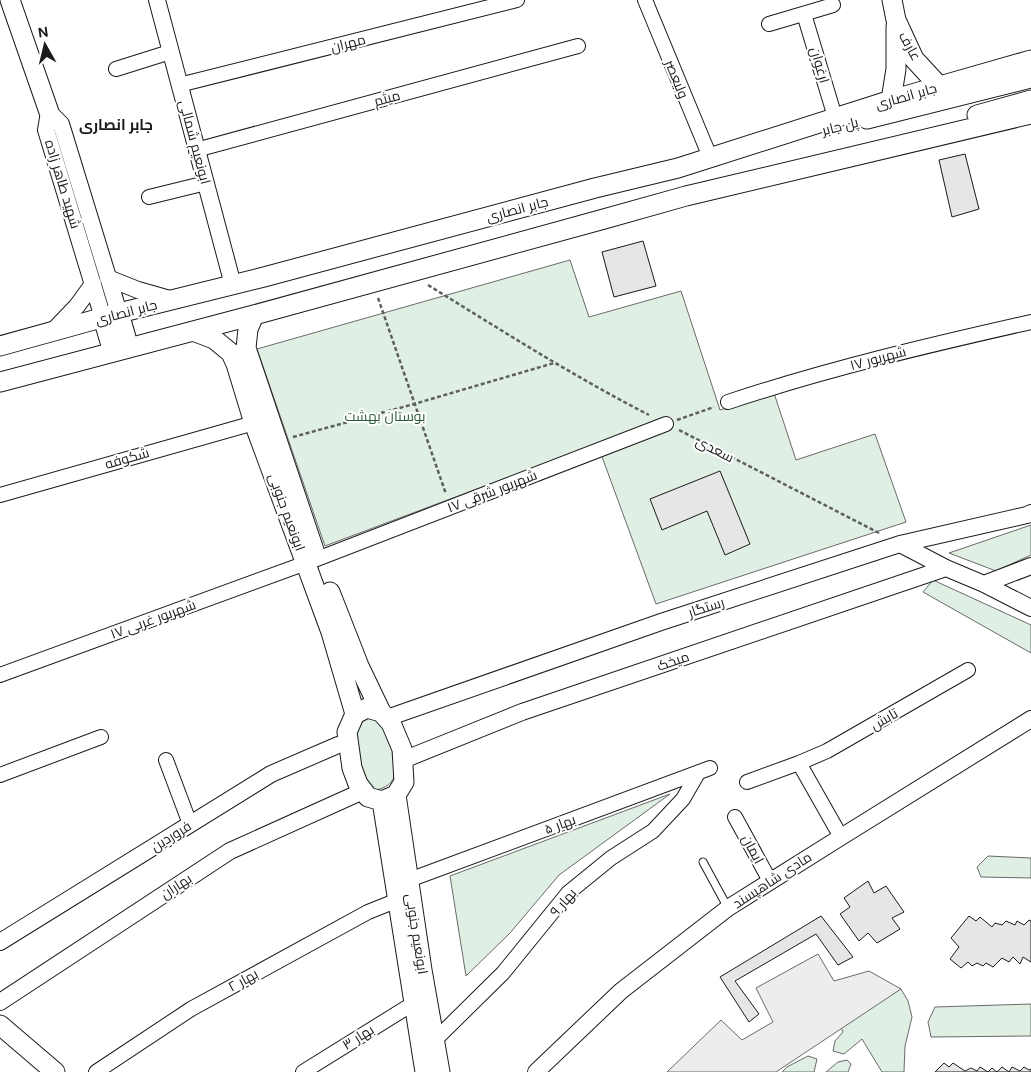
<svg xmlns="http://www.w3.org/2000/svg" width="1031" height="1072" font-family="'DM Sans',Cairo,sans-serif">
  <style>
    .green { fill: #e0efe3; stroke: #6a6a6a }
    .parking { fill: #ededed; stroke: #6a6a6a }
    .building { fill: #e6e6e6; stroke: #1a1a1a }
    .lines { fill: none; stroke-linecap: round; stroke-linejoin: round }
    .service-casing { stroke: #1a1a1a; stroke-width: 9 }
    .minor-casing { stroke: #1a1a1a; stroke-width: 16 }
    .tertiary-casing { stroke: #1a1a1a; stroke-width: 18 }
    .secondary-casing { stroke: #1a1a1a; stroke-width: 21 }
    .path { stroke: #5f5f5f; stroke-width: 2.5; stroke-dasharray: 4 2.5; stroke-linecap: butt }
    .service { stroke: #fff; stroke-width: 7 }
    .minor { stroke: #fff; stroke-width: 14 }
    .tertiary { stroke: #fff; stroke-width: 16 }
    .secondary { stroke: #fff; stroke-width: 19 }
    .labels { text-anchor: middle; stroke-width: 4; stroke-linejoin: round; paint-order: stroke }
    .street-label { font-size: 14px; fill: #1a1a1a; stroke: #fff }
    .park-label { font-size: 14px; fill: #2b5a34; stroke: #fff }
    .neighbourhood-label { font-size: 15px; font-weight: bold; fill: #1a1a1a; stroke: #fff }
  </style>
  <rect width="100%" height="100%" fill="#fff"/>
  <!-- green -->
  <path class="green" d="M570,260l19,57 92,-26 39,119 54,-17 22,67 79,-26 31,88 -250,82 -55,-150 62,-35 -338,127 -68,-197z
    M1031,525v30l-35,16 -47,-18z
    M933,580l98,45v28l-108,-61z
    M371,717c3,1 6,1 8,2 10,7 19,46 15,57 -2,10 -13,13 -22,15l-8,-6 -9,-58 6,-7z
    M670,794l-111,81 -49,58 -44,43 -16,-100z
    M988,856l43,2v20l-50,-1 -4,-10z
    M901,989l7,12 4,16 -7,29 -1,26h-22l-20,-33 -18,15 -11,-3 2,-10 8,-9 -4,-9z
    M1031,1004v32l-100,1 -3,-15 7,-15z
    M808,1056l9,3 -3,13h-32l5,-5z
    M847,1060l4,4 -3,8h-22l12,-10z"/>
  <!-- parking -->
  <path class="parking" d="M818,954l16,27 35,-10 32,18 -125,83h-109l54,-52 21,20 31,-18 -17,-34z"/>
  <!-- building -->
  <path class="building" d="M965,154l14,55 -27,8 -13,-57z
    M643,241l13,45 -42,11 -12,-45z
    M720,471l30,73 -25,11 -18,-44 -45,19 -12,-31z
    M868,881l6,12 12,-7 18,26 -12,6 8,11 -23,14 -9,-10 -9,8 -19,-27 10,-7 -6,-9z
    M821,916l32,41 -15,8 -22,-31 -81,47 24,33 -10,8 -29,-45z
    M969,916l7,5 4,-4 12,10 3,-4 7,2 4,-4 9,4 2,-4 7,4 5,-5 2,1v41l-8,-5 -3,7 -7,-7 -4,5 -7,-4 -9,9 -7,-4 -3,3 -6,-3 -5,3 -4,-4 -7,6 -11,-9 9,-12 -8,-9z
    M944,1063l5,4 4,-4 12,8 6,-3 6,3 3,-4 8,5 4,-4 5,4h-62z
    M1002,1067l7,5 3,-5 8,4 4,-4 5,3 2,-1v3h-34z"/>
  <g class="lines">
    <!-- service casing -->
    <g class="service-casing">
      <path id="service" d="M703,862l25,46"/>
    </g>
    <!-- minor casing -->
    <g class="minor-casing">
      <path id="minor" d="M645,0l65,157
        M804,14l31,103
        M769,24l64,-19
        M116,69l54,-17
        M179,85l338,-85
        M196,150l382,-104
        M149,197l57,-14
        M728,402c99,-33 201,-57 303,-80
        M0,495l254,-72
        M0,675l317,-116 349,-135
        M166,760l24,64
        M799,763l42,74
        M0,775l101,-38
        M747,782l52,-19 28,-12 141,-81
        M735,817l35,64
        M409,880l301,-112
        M434,1041l69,-68 65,-80 43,-35 42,-27 30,-32 15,-26
        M96,1072l95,-63 177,-97 30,-12
        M303,1072l111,-69"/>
    </g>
    <!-- tertiary casing -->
    <g class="tertiary-casing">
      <path id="tertiary" d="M157,0l76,285
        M49,112l12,12 58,189
        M49,112l-3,18 57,188
        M108,278l30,12 35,10
        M52,332l25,-26 16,-22
        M900,544l46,24 38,16 47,24
        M984,584l47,-18
        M387,718l274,-96 239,-78 127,-29 4,-2
        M403,760l119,-48 424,-144
        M0,942l271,-168 67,-29 11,-2
        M0,1002l230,-151 133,-60
        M536,1072l85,-81 107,-83 113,-71 190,-118"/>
    </g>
    <!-- secondary casing -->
    <g class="secondary-casing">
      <path id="secondary" d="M10,0l39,112
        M892,0l4,20 18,39 25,27
        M891,100l5,-31v-43
        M977,115l54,-15
        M867,119l164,-41
        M119,313l10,35
        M254,315l-6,14 -2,19 68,202
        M103,318l10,34
        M193,331l21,8 17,14 5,11 18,59 77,209 24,82
        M0,346l119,-33 145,-36 331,-89 83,-20 213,-68 140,-40
        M0,382l254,-67 350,-96 82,-23 345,-82
        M330,592l29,74 22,46
        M367,708l14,4 10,11 11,26 2,33 -8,13 -14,6 -14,-4 -10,-13 -6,-16 -5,-36 8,-18z
        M396,795l26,175 18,102
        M382,801l43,271
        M0,1025l55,47"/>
    </g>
    <!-- path -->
    <path class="path" d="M428,285c73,45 145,91 221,130
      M378,298l68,196
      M677,420l37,-13
      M679,430l202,104
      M293,437l121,-33 140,-41"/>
    <!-- service -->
    <use href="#service" class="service"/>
    <!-- minor -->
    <use href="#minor" class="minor"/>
    <!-- tertiary -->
    <use href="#tertiary" class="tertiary"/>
    <!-- secondary -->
    <use href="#secondary" class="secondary"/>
  </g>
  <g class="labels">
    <!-- street labels -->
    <g class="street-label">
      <text transform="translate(348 43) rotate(-14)" y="5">مهران</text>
      <text transform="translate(910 46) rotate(61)" y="5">عارف</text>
      <text transform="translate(820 65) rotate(74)" y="5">ارغوان</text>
      <text transform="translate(677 79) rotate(68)" y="5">ولیعصر</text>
      <text transform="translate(906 96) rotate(-16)" y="5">جابر انصاری</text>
      <text transform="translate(387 98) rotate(-15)" y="5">میثم</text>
      <text transform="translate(840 126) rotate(-14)" y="5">پل جابر</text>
      <text transform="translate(195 142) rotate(75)" y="5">ابونعیم شمالی</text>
      <text transform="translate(63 184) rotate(73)" y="5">شهید طاهر زاده</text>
      <text transform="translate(517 209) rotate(-15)" y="5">جابر انصاری</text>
      <text transform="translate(126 312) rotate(-15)" y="5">جابر انصاری</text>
      <text transform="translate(878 358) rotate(-15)" y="5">۱۷ شهریور</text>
      <text transform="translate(715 449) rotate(27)" y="5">سعدی</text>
      <text transform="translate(127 458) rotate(-16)" y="5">شکوفه</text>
      <text transform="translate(492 491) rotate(-21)" y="5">۱۷ شهریور شرقی</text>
      <text transform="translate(287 512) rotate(70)" y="5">ابونعیم جنوبی</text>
      <text transform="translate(706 607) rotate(-18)" y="5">رستگار</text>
      <text transform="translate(153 619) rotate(-20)" y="5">۱۷ شهریور غربی</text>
      <text transform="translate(673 661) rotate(-19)" y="5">میخک</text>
      <text transform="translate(884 719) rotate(-30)" y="5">تابش</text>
      <text transform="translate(560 824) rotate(-20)" y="5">بهار ۵</text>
      <text transform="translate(171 836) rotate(-32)" y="5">فروردین</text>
      <text transform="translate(753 849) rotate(62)" y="5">ایمان</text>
      <text transform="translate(772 880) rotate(-33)" y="5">مادی شاهپسند</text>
      <text transform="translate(176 886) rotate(-33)" y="5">بهاران</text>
      <text transform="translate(563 902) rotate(-48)" y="5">بهار ۹</text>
      <text transform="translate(417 934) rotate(81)" y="5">ابونعیم جنوبی</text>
      <text transform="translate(243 980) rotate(-29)" y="5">بهار ۲</text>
      <text transform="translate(358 1037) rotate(-32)" y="5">بهار ۳</text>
    </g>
    <!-- park labels -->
    <g class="park-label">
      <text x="385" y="421">بوستان بهشت</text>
    </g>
    <!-- neighbourhood labels -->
    <g class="neighbourhood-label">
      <text x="116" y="130">جابر انصاری</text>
    </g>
  </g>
  <!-- north arrow -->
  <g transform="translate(45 45) rotate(352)" stroke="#ffffff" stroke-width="4" paint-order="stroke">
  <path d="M0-4L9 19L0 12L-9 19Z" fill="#1a1a1a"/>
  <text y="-8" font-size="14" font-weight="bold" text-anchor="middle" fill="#1a1a1a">N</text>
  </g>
</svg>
